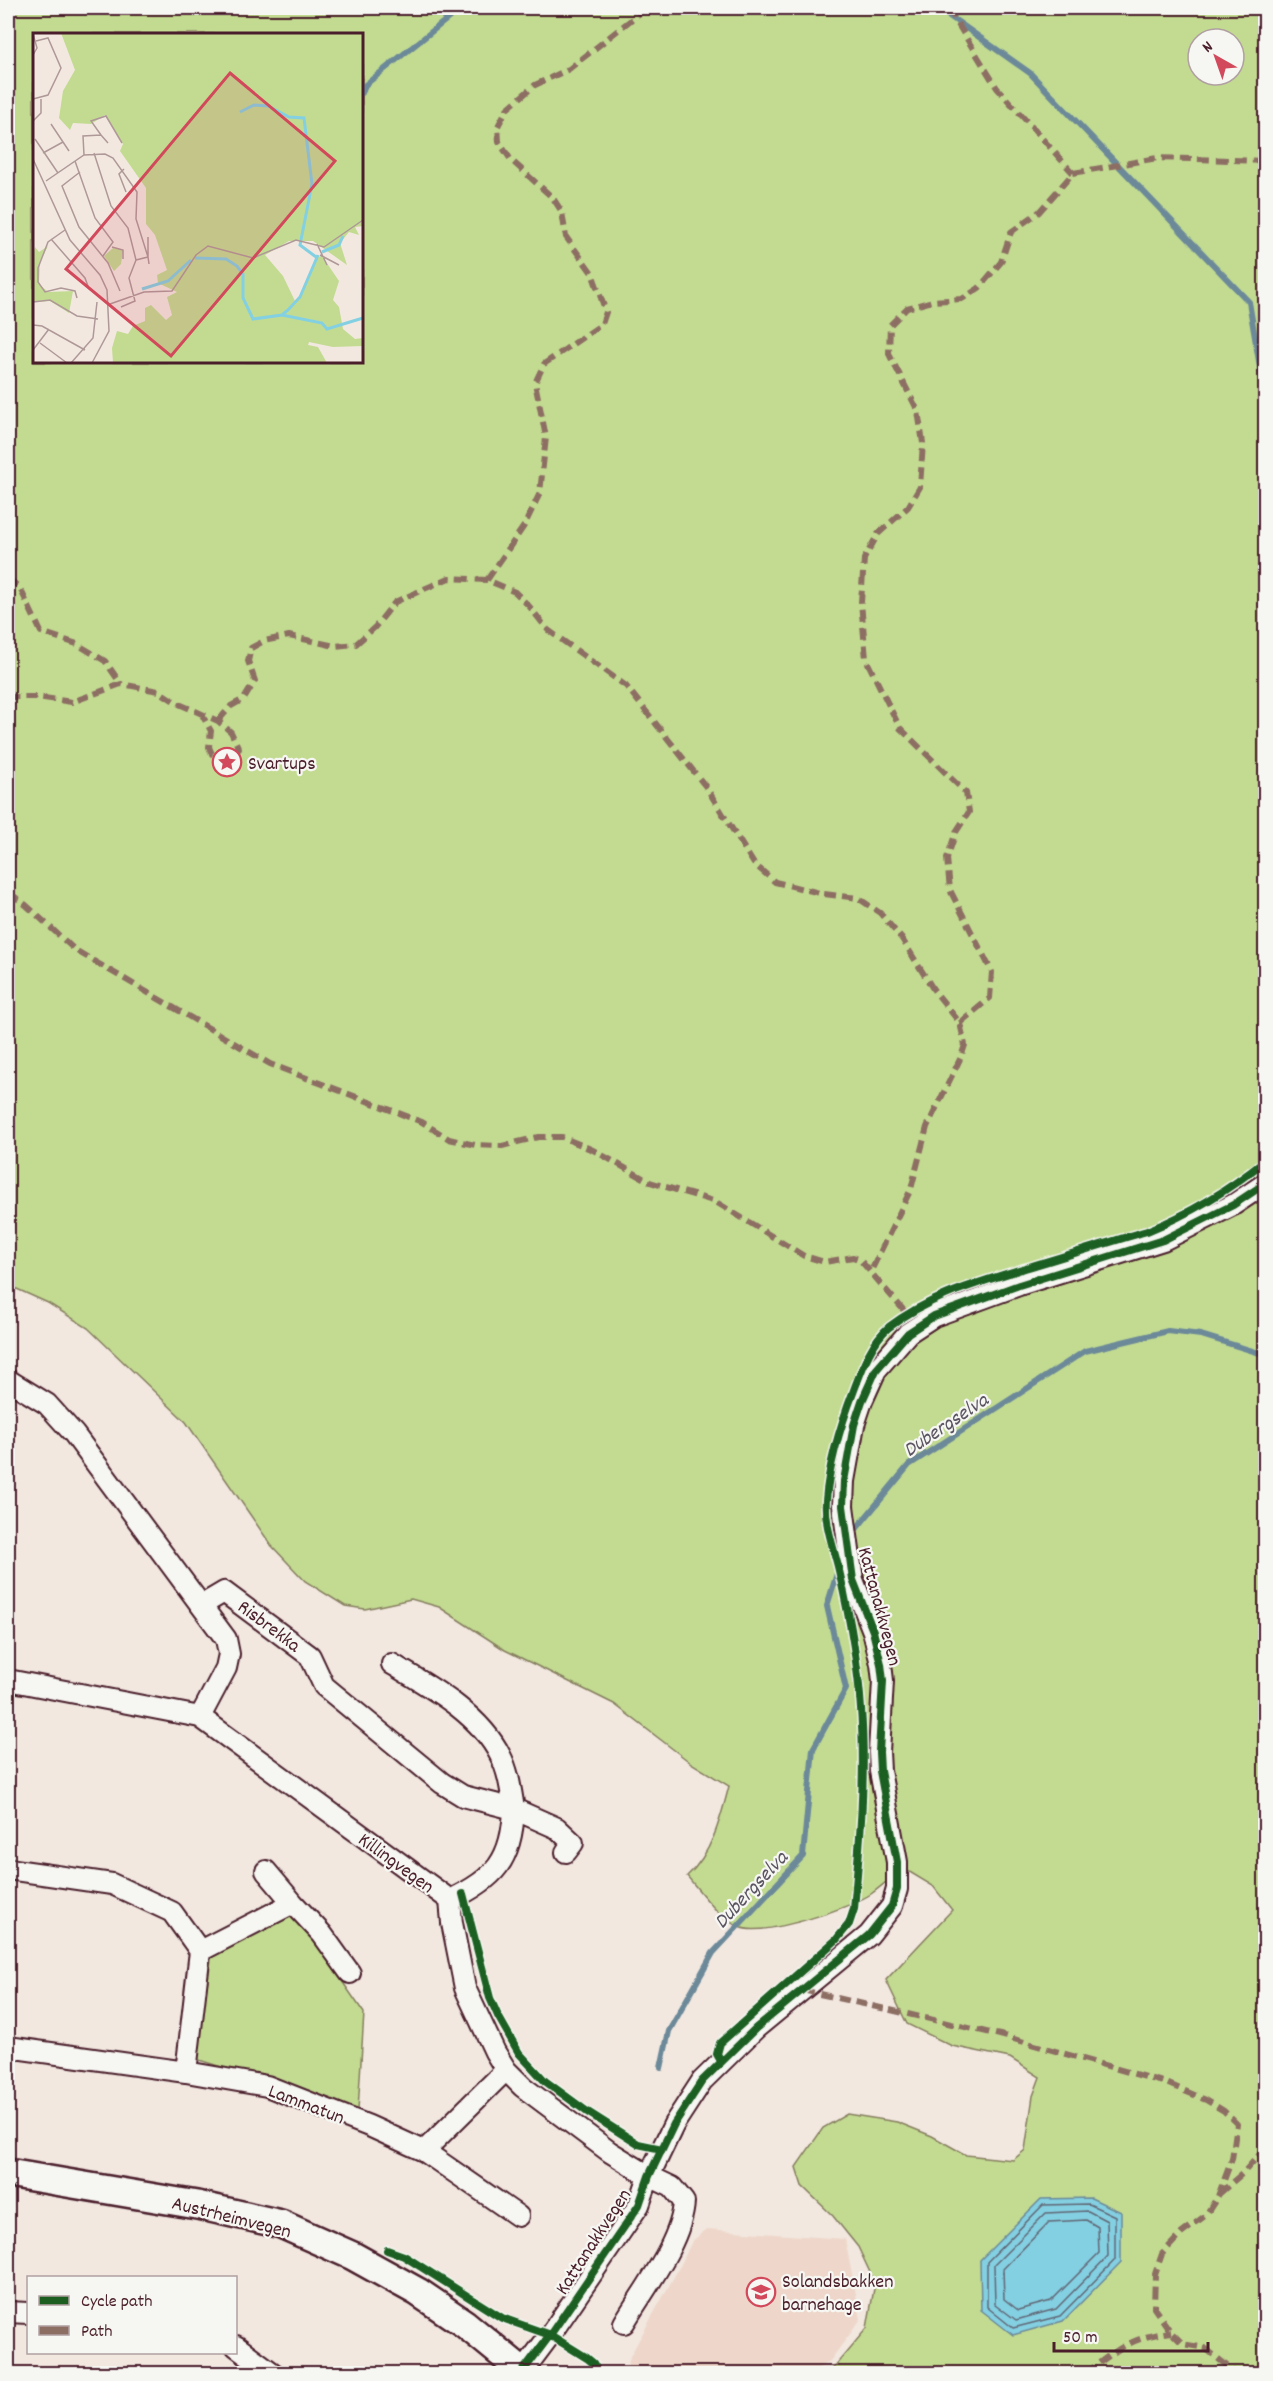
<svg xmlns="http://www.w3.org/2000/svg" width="1273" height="2381" font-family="Dekko,sans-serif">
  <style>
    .built { fill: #eed7ca }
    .green { fill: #c2db91; stroke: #867d5e; stroke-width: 1.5; fill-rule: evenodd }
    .water { fill: #83d0e2; stroke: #6c8999; stroke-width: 1.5 }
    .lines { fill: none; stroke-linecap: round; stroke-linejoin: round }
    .shore { stroke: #616674; stroke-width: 1.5 }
    .stream { stroke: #6c8999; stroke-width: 6 }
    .street-casing { stroke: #4a1f2b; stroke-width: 24 }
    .secondary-casing { stroke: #4a1f2b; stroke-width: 32 }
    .street { stroke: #f6f6f2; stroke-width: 20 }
    .secondary { stroke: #f6f6f2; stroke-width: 27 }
    .quiet { stroke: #8d6e63; stroke-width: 6; stroke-dasharray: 12 6; stroke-linecap: butt }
    .cycleway-casing { stroke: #f6f6f2; stroke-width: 11 }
    .cycleway { stroke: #1b5e20; stroke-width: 8 }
    .labels { text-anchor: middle; stroke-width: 4.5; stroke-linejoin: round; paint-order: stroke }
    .poi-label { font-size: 20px; fill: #4a1f2b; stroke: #f6f6f2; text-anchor: start }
    .street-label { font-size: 20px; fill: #4a1f2b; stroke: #f6f6f2 }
    .water-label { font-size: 21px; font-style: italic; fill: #5b5462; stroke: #f6f6f2 }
    .inset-river { fill: none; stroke: #83d0e2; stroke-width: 3 }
    .inset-road { fill: none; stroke: #af9898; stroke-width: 1.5 }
    .view { fill: #d1495b; fill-opacity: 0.15; stroke: #d1495b; stroke-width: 3 }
    .inset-edge { fill: none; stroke: #4a1f2b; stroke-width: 3 }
  </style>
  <rect width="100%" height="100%" fill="#f2e8e0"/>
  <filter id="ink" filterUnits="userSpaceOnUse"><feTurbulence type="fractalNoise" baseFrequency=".0167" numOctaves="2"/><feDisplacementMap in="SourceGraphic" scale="12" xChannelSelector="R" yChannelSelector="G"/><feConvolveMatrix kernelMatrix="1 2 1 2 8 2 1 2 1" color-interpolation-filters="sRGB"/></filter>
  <g filter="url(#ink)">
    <!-- built -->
    <path class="built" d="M707,2229l138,10 16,80 -31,42 -20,13h-175l-8,-4 3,-14 51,-92 11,-23z"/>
    <!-- green -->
    <path class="green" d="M8,8h1257v2365h-436l38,-45 8,-45 -17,-36 -25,-31 -31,-30 -6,-19 27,-39 24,-14 50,8 35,14 34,19 47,5 12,-10 8,-54 7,-19 -30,-19 -58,-12 -45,-22 -21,-44 66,-70 -19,-24 -30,-18c-10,8 -21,18 -32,26 -21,14 -109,44 -132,33 -22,-11 -36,-32 -52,-51 25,-22 34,-59 42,-90l-38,-23 -77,-59 -109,-54 -66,-43 -28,-8 -46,10 -20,-3 -40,-25 -34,-36 -85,-123 -98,-94 -40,-25 -40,-18zM34,34h328v328h-328zM1198,39h36v36h-36z
      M293,1910l71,103 -6,97 -162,-51 16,-106z"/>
    <!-- water -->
    <path class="water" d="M1091,2198l30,14v50l-58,59 -50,14 -32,-25 -1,-50 61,-61z"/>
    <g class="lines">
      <!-- shore -->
      <path class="shore" d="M1089,2204l26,12v44l-55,56 -47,12 -26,-21v-45l56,-57z
        M1088,2211l19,10 1,35 -52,53 -40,11 -21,-16 -1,-39 52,-52z
        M1086,2220l12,7 1,26 -48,48 -33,9 -14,-11 -1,-30 46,-47z"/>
      <!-- stream -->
      <path class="stream" d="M938,8l92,65 219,229 13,77 4,6
        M362,93l3,-8 96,-77
        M852,1534l57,-69 176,-114 83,-20 33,4 65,20
        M661,2068l8,-37 44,-78 90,-97 10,-107 33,-60 -19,-83 16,-52"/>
      <!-- street casing -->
      <g class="street-casing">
        <path id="street" d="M8,1380l39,24 27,30 152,205 3,15 -3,14 -26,49
          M202,1605l22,-13 86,64 14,30 118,97 21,13 51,13c-3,-18 -5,-37 -14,-54 -21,-42 -70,-68 -108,-91
          M8,1680l192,37 250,183 2,23 13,65 30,64 11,18 17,17 87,65 39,24 23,11 12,15c-2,39 -40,87 -60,121
          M8,1869l104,15 60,28 28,39 -14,121
          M266,1871l27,32
          M450,1900c45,-21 62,-40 64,-91l43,19 16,15 -7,9
          M200,1951l93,-48 29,31 28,39
          M8,2047l178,25 81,14 102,40 55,25 94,65
          M424,2151l82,-81
          M8,2312l20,1
          M236,2346l38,28
          M523,2371l27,-36 89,-130 10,-29 25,-52 28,-43 54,-53 113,-93 23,-29 5,-17v-27l-17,-91 -1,-19 4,-71 -2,-17 -8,-33 -20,-51 -10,-74 1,-25 10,-56 8,-24 14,-31 32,-37 26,-17 85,-31 144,-45 70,-35 33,-22"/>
      </g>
      <!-- secondary casing -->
      <g class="secondary-casing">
        <path id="secondary" d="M8,2173l189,32 84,19 72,32 65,36 47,32 61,50"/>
      </g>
      <!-- street -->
      <use href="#street" class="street"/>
      <!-- secondary -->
      <use href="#secondary" class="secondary"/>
      <!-- quiet -->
      <path class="quiet" d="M948,8l49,80 76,85
        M8,578l12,10 21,44 36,12 28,17 16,23
        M487,580l37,-54 16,-33 6,-56 -11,-54 9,-19 58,-40 4,-12 -14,-39 -26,-36 -4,-25 -9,-14 -42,-38 -12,-18 -1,-16 9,-17 28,-24 34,-16 77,-61
        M8,700l2,-3h27l35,5 49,-18 38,7 18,12 41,18 13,11 8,17c-9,8 -16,12 -27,5l-3,-7 2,-16 -10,-18
        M218,721l13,-15 13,-7 11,-18 -7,-20 3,-13 13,-7 25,-5 46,10 21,-2 19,-17 20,-25 54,-24 38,2 28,12 14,14 19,24 78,56 80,101 48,77 21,18 49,12 34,4 22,15 22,26 31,50 27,34 5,22 -4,12 -34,70 -16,62 -40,82
        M8,898l7,-1 11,8 49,45 195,114 152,58 27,17 26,6 27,1 36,-9h24l31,13 57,32 66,20 88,54 21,6 28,-5 7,3 47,54
        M960,1023l30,-25 2,-26 -42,-82 -3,-32 9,-26 13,-20 -3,-19 -66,-65 -34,-69 -5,-57 3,-43 14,-25 30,-27 12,-20 3,-44 -5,-32 -29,-57 1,-29 17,-17 26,-7 29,-2 17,-11 22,-26 10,-30 28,-20 34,-39 84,-15 109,3
        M802,1990l198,45 166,48 40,17 18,11 13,13 -5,35 -14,37 -12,19 -25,19 -19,20 -7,20 -1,34 17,24 12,12 22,4 32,26
        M1219,2194l25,-22 22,-25
        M1085,2374c31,-24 46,-37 86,-42"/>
      <!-- cycleway casing -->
      <g class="cycleway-casing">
        <path id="cycleway" d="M463,1894l27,104 8,18 21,37 26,28 41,30 52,33 24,5
          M721,2061l-4,-7 3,-11 116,-103 13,-16 5,-15c6,-67 12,-133 7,-200 -3,-45 -11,-90 -21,-134 -5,-24 -16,-50 -14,-75 3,-37 15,-76 28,-110 8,-21 17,-48 35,-63 40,-31 89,-44 136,-59 41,-12 81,-25 122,-37 43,-17 83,-42 119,-71
          M387,2250l17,6 98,62 48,17 37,23 6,5 6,11
          M523,2371l27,-36 89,-130 10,-29 25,-52 28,-43 54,-53 113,-93 23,-29 5,-17v-27l-17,-91 -1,-19 4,-71 -2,-17 -8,-33 -20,-51 -10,-74 1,-25 10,-56 8,-24 14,-31 32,-37 26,-17 85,-31 144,-45 70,-35 33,-22"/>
      </g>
      <!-- cycleway -->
      <use href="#cycleway" class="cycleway"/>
    </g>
  </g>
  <!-- icons -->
  <defs>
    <g id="sight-ring" transform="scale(1.5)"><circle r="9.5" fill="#f6f6f2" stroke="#d1495b" stroke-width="1.5"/><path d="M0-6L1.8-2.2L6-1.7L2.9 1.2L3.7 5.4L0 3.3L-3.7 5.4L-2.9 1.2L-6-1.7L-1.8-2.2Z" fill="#d1495b"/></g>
    <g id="school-ring" transform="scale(1.5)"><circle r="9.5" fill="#f6f6f2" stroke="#d1495b" stroke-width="1.5"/><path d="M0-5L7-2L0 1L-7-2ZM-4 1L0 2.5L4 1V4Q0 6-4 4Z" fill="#d1495b"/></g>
  </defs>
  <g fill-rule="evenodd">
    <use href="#sight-ring" x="227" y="762"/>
    <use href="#school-ring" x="761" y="2292"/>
  </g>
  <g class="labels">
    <!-- poi labels -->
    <g class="poi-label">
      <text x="248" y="769">Svartups</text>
      <text x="782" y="2287">Solandsbakken<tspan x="782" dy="23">barnehage</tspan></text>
    </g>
    <!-- street labels -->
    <g class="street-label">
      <text transform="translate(881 1606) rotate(75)" y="7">Kattanakkvegen</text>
      <text transform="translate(270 1625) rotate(37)" y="7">Risbrekka</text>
      <text transform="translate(397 1862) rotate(36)" y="7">Killingvegen</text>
      <text transform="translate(307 2103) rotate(21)" y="7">Lammatun</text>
      <text transform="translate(232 2216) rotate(14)" y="7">Austrheimvegen</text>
      <text transform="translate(592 2241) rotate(-57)" y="7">Kattanakkvegen</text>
    </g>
    <!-- water labels -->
    <g class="water-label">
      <text transform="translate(945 1424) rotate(-34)" y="7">Dubergselva</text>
      <text transform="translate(750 1889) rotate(-47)" y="7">Dubergselva</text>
    </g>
  </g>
  <!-- overview -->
  <g transform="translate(33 33)">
    <rect width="330" height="330" fill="#f2e8e0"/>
    <path d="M28,0h302v193l-8,1 4,8 -10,-3 -9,11 7,22 -34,-24h-24l-24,14 18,21 12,25 8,-9 13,-35 6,-1 17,25 -6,19 6,7 4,22 12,10 8,-1v8l-30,1 -24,-5 -1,3 10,2 9,16h-214l-1,-15 5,-17 11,3 5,-8 12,-5v-13l6,-3 15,15 6,-5 -5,-18 10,-5 -19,-9 -1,-8 10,-5 -12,-35 -9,-11v-36l-26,-37 3,-7 -18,-29 -14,9 -18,-1 -3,7 -11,-12 4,-27 12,-21zM15,213l-8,16 -1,22 9,8 25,-1 -4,22 -19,-12 -17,1v-47l2,-8 4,5zM80,215l10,2 -2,14 -7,7 -10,-15z" fill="#c2db91"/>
    <path class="inset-river" d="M207,79l14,-7 14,1 21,11 15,1 8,66 -12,61 16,12M289,219l17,-7 4,-9M162,225l31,1 11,7 6,8v24l10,21 29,-4 6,-5 12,-13 18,-42M109,256l26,-8 23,-21M249,282l40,8 5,6 36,-11"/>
    <path class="inset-road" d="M0,1l4,14 -4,7M0,66l15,-4 13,-27 -13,-30 -12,3M0,88l8,-8v-14M18,91l18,27M68,102l-10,-14 15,-5 16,27M2,106l23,34M10,120l20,-11M61,120l17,53 17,22 8,32 -7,18 6,23 -14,6M51,122l-1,-19 18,-1 7,8M0,126l37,81 30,35 7,15 2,41 -17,32M42,128l20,57 18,24 -10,14M91,136l-5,5 7,18M47,139l-18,14 17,41 29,36 12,28M13,148l38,-26 21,-1 8,4 24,34 -1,27 12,38M32,197l-17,12 -10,26v14l7,10 16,-4 14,3 2,7M115,204v20M18,206l34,39 4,11M284,211l10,21M79,214l11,3v9M287,222l19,10M103,227l12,-3 1,7M0,269l17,-2 27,16 21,3M77,271l34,-12 28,-1 24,-36 12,-9 45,12 43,-18 28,7 39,-27M0,292l9,1 43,24M7,310l27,20M0,317l16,-21M38,330l22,-25 4,-36"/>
    <path class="view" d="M197,40l105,88 -164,195 -105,-87z"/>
    <rect width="330" height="330" class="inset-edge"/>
  </g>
  <!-- margin -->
  <rect width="1273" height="2381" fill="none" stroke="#f6f6f2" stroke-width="30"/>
  <rect x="15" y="15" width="1243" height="2351" fill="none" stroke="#4a1f2b" stroke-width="2" filter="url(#ink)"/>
  <!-- legend -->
  <rect x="27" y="2276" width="210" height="78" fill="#f6f6f2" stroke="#b1a0a2" stroke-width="1.5"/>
  <rect x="39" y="2296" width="30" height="9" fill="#1b5e20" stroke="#b1a0a2" stroke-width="1.5"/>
  <text x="81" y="2306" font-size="18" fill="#4a1f2b">Cycle path</text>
  <rect x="39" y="2326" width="30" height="9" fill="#8d6e63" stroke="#b1a0a2" stroke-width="1.5"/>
  <text x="81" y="2336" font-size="18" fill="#4a1f2b">Path</text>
  <!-- north arrow -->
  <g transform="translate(1216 57) rotate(320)"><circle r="28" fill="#f6f6f2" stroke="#b1a0a2" stroke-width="1.5"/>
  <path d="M0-4.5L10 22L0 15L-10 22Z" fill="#d1495b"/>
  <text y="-9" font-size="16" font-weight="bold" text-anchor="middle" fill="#4a1f2b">N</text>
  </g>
  <!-- scale -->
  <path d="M1054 2342v9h154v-9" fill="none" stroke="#4a1f2b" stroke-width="3"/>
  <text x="1063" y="2342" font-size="18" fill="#4a1f2b" stroke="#f6f6f2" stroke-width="4.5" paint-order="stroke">50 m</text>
</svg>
